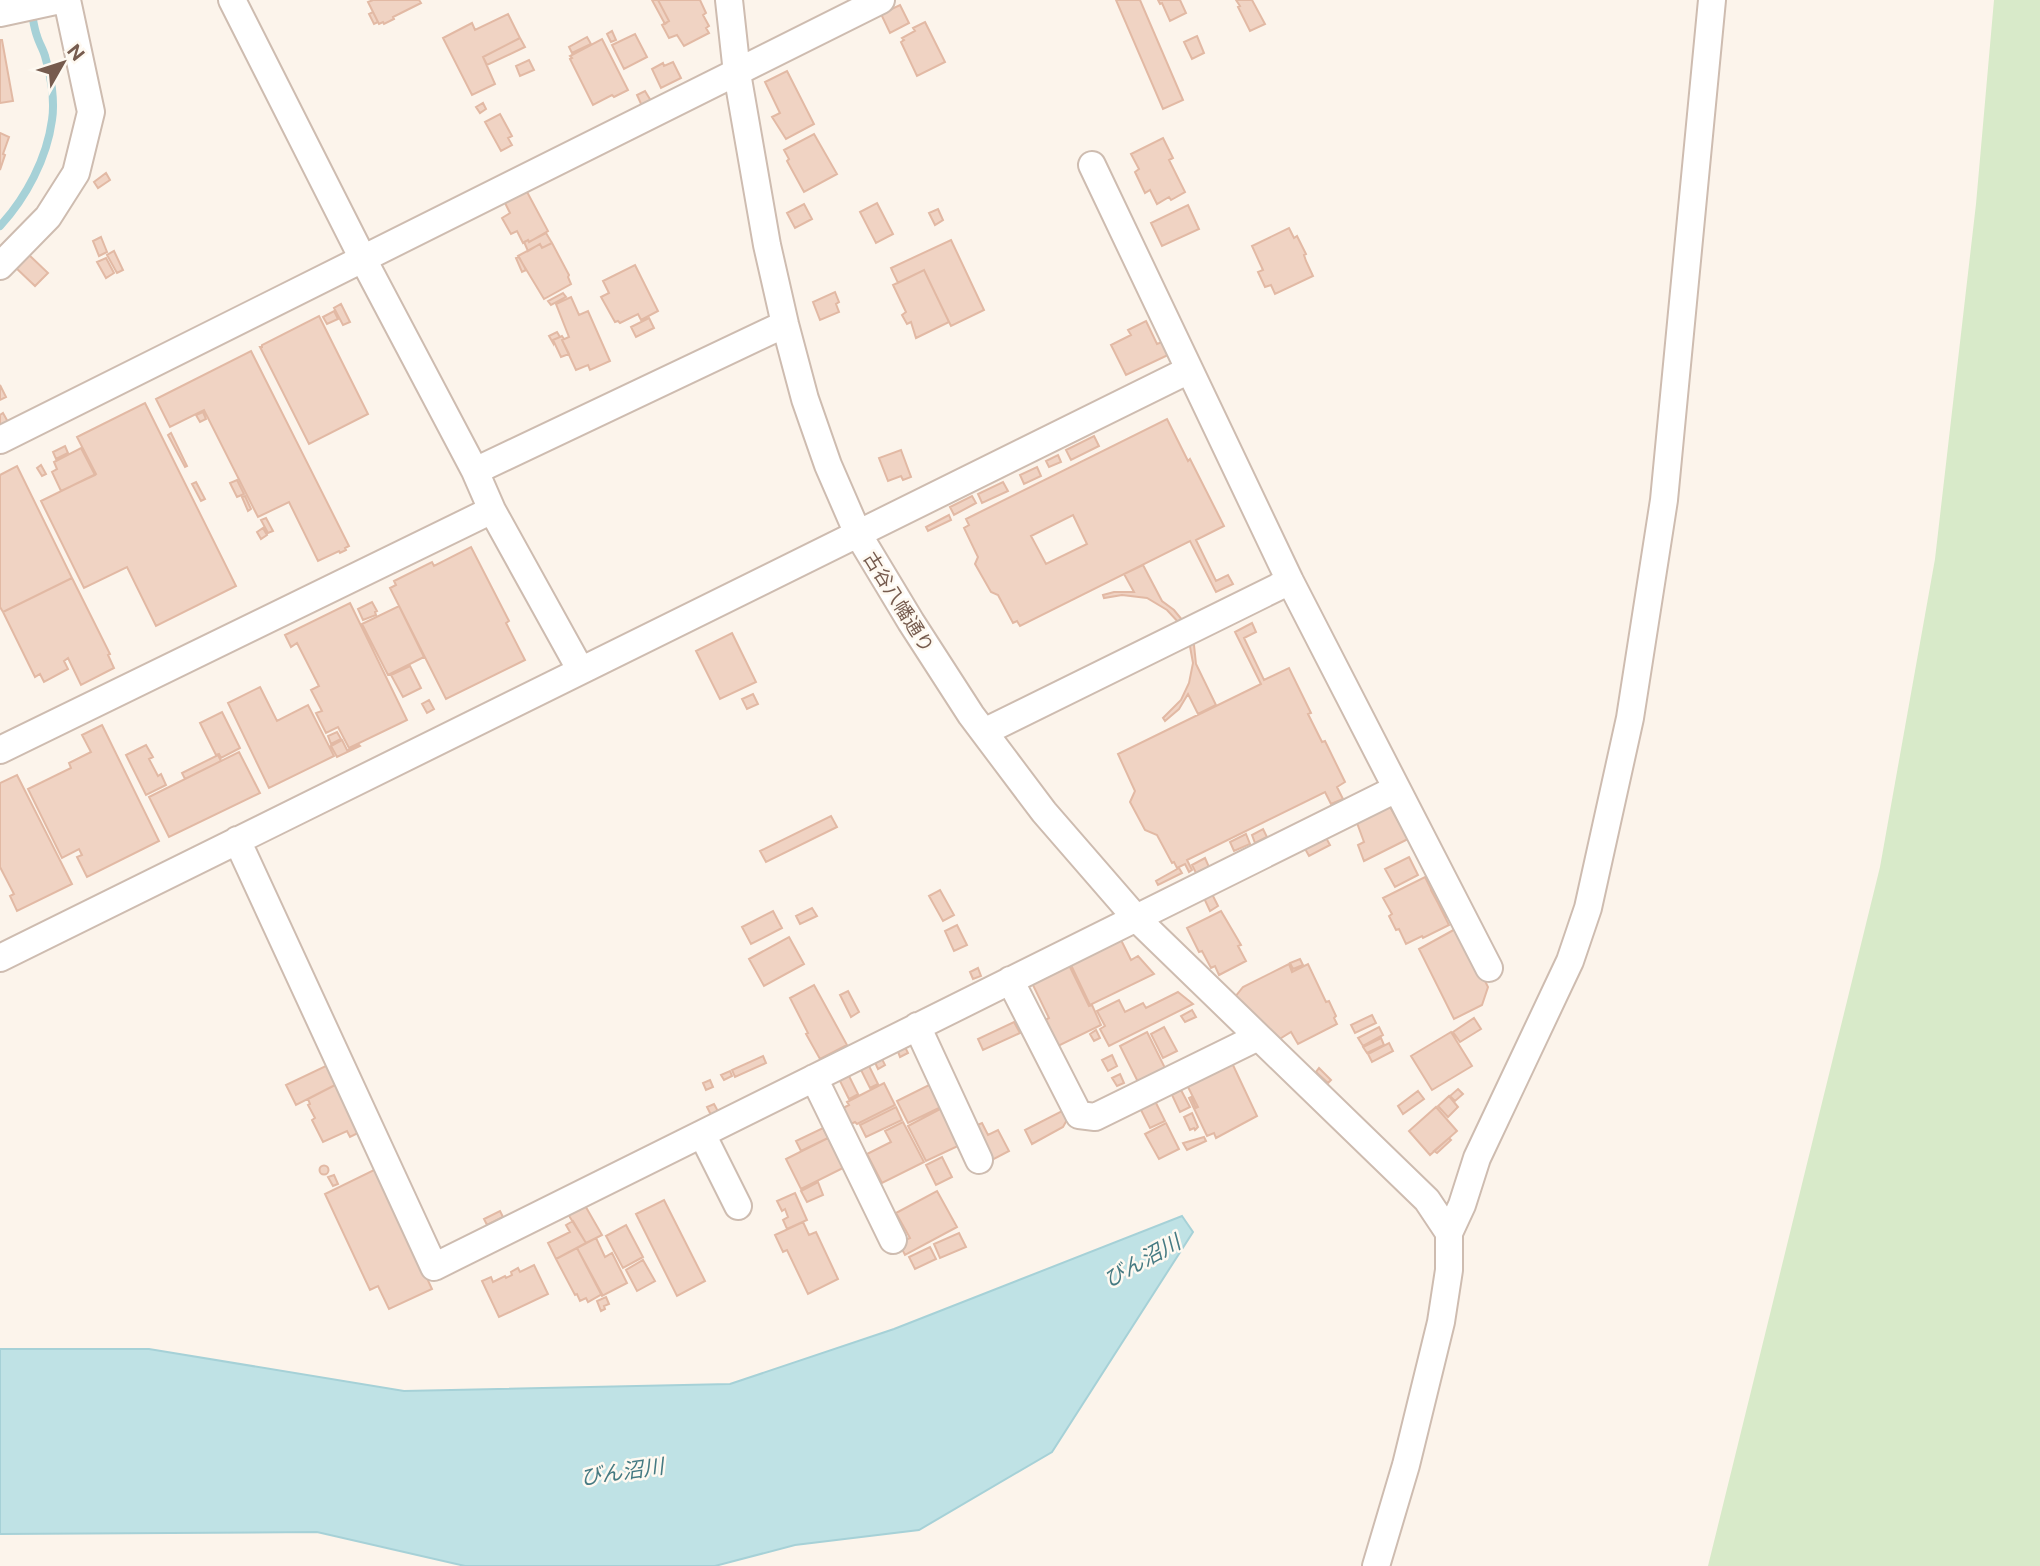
<svg xmlns="http://www.w3.org/2000/svg" width="2040" height="1566" font-family="'Public Sans','Noto Sans JP',sans-serif">
  <style>
    .green { fill: #d8eac9 }
    .water { fill: #bfe2e5; stroke: #a6d1d7; stroke-width: 2 }
    .lines { fill: none; stroke-linecap: round; stroke-linejoin: round }
    .stream { stroke: #a6d1d7; stroke-width: 8 }
    .building { fill: #f0d3c3; stroke: #e2b9a4; stroke-width: 2; fill-rule: evenodd }
    .minor-casing { stroke: #cebcb0; stroke-width: 30 }
    .minor { stroke: #fff; stroke-width: 26 }
    .labels { text-anchor: middle; stroke-width: 5; stroke-linejoin: round; paint-order: stroke }
    .street-label { font-size: 19px; fill: #765b4e; stroke: #fef9f1 }
    .water-label { font-size: 21px; font-style: italic; fill: #457a82; stroke: #fef9f1 }
  </style>
  <rect width="100%" height="100%" fill="#fcf4eb"/>
  <!-- green -->
  <path class="green" d="M1994,0h46v1566h-332l172,-699 55,-308 41,-355z"/>
  <!-- water -->
  <path class="water" d="M1182,1216l11,16 -141,220 -133,78 -124,15 -80,21h-250l-148,-34 -317,2v-185h149l255,42 326,-7 164,-55z"/>
  <g class="lines">
    <!-- stream -->
    <path class="stream" d="M0,226c26,-28 47,-68 52,-106 3,-19 -1,-45 -7,-64 -2,-7 -6,-13 -8,-20 -3,-8 -4,-18 -6,-26"/>
  </g>
  <!-- building -->
  <path class="building" d="M373,0h46l2,3 -28,14 1,2 -10,5 -1,-2 -4,2 -11,-22z
    M652,0h6l11,21 -4,3z
    M658,0h42l6,13 -3,2 6,11 -3,2 3,5 -25,13 -7,-11 -8,3 -7,-13 7,-4z
    M1116,0h24l43,100 -20,9z
    M1158,0h22l6,13 -16,8 -8,-18 -2,1z
    M1236,0h16l13,24 -15,7 -12,-24 2,-1z
    M900,5l9,18 -19,10 -9,-19z
    M373,12l5,10 -4,2 -5,-10z
    M508,14l12,24 -37,19 12,27 -23,11 -29,-57 29,-15 3,7z
    M925,22l20,40 -28,14 -16,-34 3,-2 -2,-2 13,-7 -2,-3z
    M612,31l4,9 -5,2 -4,-8z
    M635,34l12,23 -23,12 -12,-24z
    M1197,36l7,17 -12,6 -8,-17z
    M587,37l4,7 -19,9 -3,-6z
    M520,38l5,9 -38,18 -4,-8z
    M602,39l26,51 -14,7 -2,-2 -19,10 -23,-46 2,-1 -2,-2z
    M0,40h2l11,61 -13,2z
    M529,60l5,10 -14,6 -4,-10z
    M673,62l8,16 -20,10 -9,-19 11,-6 1,3z
    M787,71l27,53 -28,15 -14,-22 8,-4 -15,-31z
    M645,91l6,10 -9,5 -5,-11z
    M483,103l3,6 -6,4 -4,-6z
    M500,114l12,22 -4,2 4,7 -11,6 -16,-29z
    M0,133l9,4 -6,17 2,1 -5,15z
    M814,134l23,40 -33,18 -17,-31 2,-2 -5,-9z
    M1163,138l10,20 -4,2 16,32 -14,8 -2,-3 -12,7 -7,-14 -5,3 -10,-21 4,-3 -8,-15z
    M106,173l4,7 -12,8 -4,-6z
    M526,190l22,41 -19,11 -1,-2 -5,3 -6,-12 -6,3 -9,-16 8,-5 -6,-12z
    M877,203l16,31 -17,9 -16,-31z
    M804,204l8,15 -17,9 -8,-15z
    M1188,205l11,24 -37,17 -11,-23z
    M938,209l5,11 -8,5 -6,-12z
    M1289,228l5,10 3,-2 9,18 -2,1 2,6 7,15 -38,18 -4,-9 -6,2 -7,-15 5,-2 -11,-24z
    M546,233l6,10 -10,5 -2,-4 -12,7 -4,-9 4,-2 1,2z
    M101,237l6,15 -8,4 -6,-15z
    M951,240l33,70 -33,16 -27,-56 -26,13 -7,-15z
    M552,243l17,32 -1,2 3,7 -27,15 -26,-43 22,-12 2,4z
    M114,251l9,19 -6,3 -10,-18z
    M28,254l20,19 -13,13 -20,-19z
    M519,257l7,13 -4,2 -6,-14z
    M106,258l8,15 -8,5 -9,-16z
    M635,265l23,46 -17,9 -3,-6 -18,9 -2,-2 -3,1 -14,-25 8,-4 -6,-12z
    M924,270l25,52 -33,16 -5,-16 -4,2 -5,-9 4,-3 -13,-27z
    M835,292l4,10 -3,2 3,8 -19,8 -7,-18z
    M563,293l3,4 -15,8 -3,-4z
    M571,297l8,18 9,-4 22,50 -20,9 -2,-5 -12,5 -14,-30 7,-3 -13,-33z
    M341,304l9,18 -7,3 -9,-17z
    M334,311l4,8 -11,5 -4,-7z
    M319,316l49,98 -59,30 -49,-97h2v-2z
    M649,318l5,10 -18,9 -5,-10z
    M1146,321l11,23 5,-2 6,13 -42,20 -15,-30 20,-10 -3,-5z
    M557,332l3,5 -7,3v3l-4,-7z
    M562,336l2,3 -2,1 7,14 -8,3 -8,-17z
    M251,351l98,195 -4,2 1,2 -6,3 -1,-2 -21,10 -29,-59 -31,15 -54,-107 -34,17 -14,-28z
    M0,385l6,12 -6,3z
    M145,403l91,183 -80,40 -29,-59 -43,21 -43,-87 55,-27 -19,-37z
    M203,412l3,7 -6,3 -4,-7z
    M3,413l5,9 -8,3v-10z
    M1167,419l21,42 2,-2 34,67 -28,14 20,41 12,-6 5,9 -17,8 -26,-51 -170,85 -3,-5 -4,2 -15,-28 -7,-3 -16,-28 3,-7 -14,-29 5,-3 -3,-6zM1073,515l14,29 -41,20 -15,-28z
    M171,433l16,33 -2,1 -17,-32z
    M1094,436l5,10 -28,14 -5,-10z
    M65,446l3,7 -12,6 -3,-7z
    M81,448l14,27 -34,16 -9,-19 5,-3 -3,-7z
    M901,450l10,27 -8,3 -2,-4 -13,5 -9,-23z
    M1058,455l3,7 -12,5 -3,-6z
    M41,465l5,9 -4,2 -5,-8z
    M17,466l55,112 -69,34 -3,-5v-132z
    M1037,467l4,9 -17,8 -4,-9z
    M237,480l7,14 -7,3 -7,-14z
    M196,482l9,17 -4,2 -9,-17z
    M1003,482l5,9 -26,12 -4,-9z
    M245,496l6,13 -3,2 -6,-14z
    M972,496l4,7 -22,12 -4,-8z
    M949,515l2,5 -23,11 -2,-4z
    M266,518l7,13 -5,2 -7,-13z
    M263,528l4,7 -6,4 -4,-7z
    M471,547l38,74 -3,2 19,37 -79,39 -56,-111 6,-3 -2,-4 38,-19 2,4z
    M1143,565l19,36 12,9 9,11 -3,3 -13,-14 -20,-12 -25,-3 -18,3 -1,-3 11,-3h20l-10,-18z
    M72,578l38,76 -2,1 6,13 -33,17 -13,-27 -4,3 4,8 -24,13 -4,-8 -5,3 -32,-65z
    M372,602l5,9 -2,1 1,3 -13,5 -5,-11z
    M350,603l57,117 -58,28 -11,-21 -12,6 -10,-20 6,-2 -11,-21 8,-4 -22,-43 -6,4 -6,-12z
    M399,606l25,51 -36,18 -26,-51z
    M1252,623l4,9 -12,6 20,42 25,-12 22,45 -3,1 14,28 3,-1 20,41 -8,5 6,12 -12,5 -6,-12 -138,68 5,10 -3,2 -4,-8 -8,4 -3,-6 -2,1 -15,-28 -12,-5 -15,-28 5,-11 -17,-37 143,-70 -26,-52z
    M732,633l24,49 -36,17 -24,-48z
    M1189,641h3l2,4 2,19 20,41 -18,9 -10,-20 -9,15 -14,12 -2,-3 18,-18 8,-17 4,-20z
    M410,666l11,22 -18,9 -12,-22z
    M260,687l17,34 31,-16 26,51 -65,32 -41,-85z
    M753,694l5,10 -11,5 -5,-10z
    M429,700l5,9 -7,4 -5,-9z
    M222,712l18,36 -19,10 -2,-4 -3,1 -16,-32z
    M102,725l57,116 -72,36 -10,-20 5,-2 -3,-6 -17,9 -34,-69 43,-21 -2,-5 22,-11 -9,-17z
    M337,732l4,7 -10,5 -3,-8z
    M342,740l5,10 12,-5 1,1 -23,11 -6,-11z
    M146,745l7,12 -4,2 9,17 3,-2 5,11 -20,10 -20,-40z
    M239,752l21,41 -91,44 -20,-40z
    M218,755l3,6 -36,18 -3,-6z
    M17,775l55,109 -55,27 -7,-15 4,-2 -14,-27v-84z
    M1389,805l19,34 -44,22 -6,-16 6,-3 -7,-19z
    M831,816l6,11 -71,35 -6,-11z
    M1263,829l4,8 -12,6 -3,-8z
    M1246,834l4,10 -16,7 -4,-9z
    M1325,836l5,9 -21,11 -5,-9z
    M1409,857l9,18 -23,12 -10,-18z
    M1205,858l4,9 -13,6 -4,-8z
    M1179,868l3,5 -24,12 -2,-4z
    M1425,877l24,48 -26,13 -1,-2 -16,8 -7,-15 -3,1 -7,-14 3,-2 -9,-16z
    M1437,886l15,29 -6,3 -15,-28z
    M940,890l14,25 -11,6 -14,-25z
    M1211,892l7,14 -8,5 -7,-15z
    M812,908l5,8 -17,8 -4,-8z
    M773,911l9,17 -31,16 -9,-17z
    M1221,911l20,34 -3,1 8,15 -27,14 -4,-9 -4,2 -9,-17 -3,1 -12,-24z
    M957,925l10,20 -13,6 -9,-20z
    M1459,927l29,60 -6,18 -28,14 -35,-70z
    M789,937l15,27 -40,22 -15,-27z
    M1120,938l11,22 7,-4 16,18 -64,31 -20,-42z
    M1300,959l3,6 -10,4 -3,-6z
    M1068,963l21,43 3,-1 9,20 -45,22 -13,-26 6,-3 -18,-37z
    M1289,964l3,8 16,-8 18,38 3,-1 7,15 -2,2 3,6 -39,20 -7,-12 -13,8 -43,-43 8,-10z
    M978,968l3,8 -8,3 -3,-7z
    M814,985l33,60 -27,14 -14,-25 2,-1 -18,-35z
    M848,991l11,21 -8,5 -11,-22z
    M1178,992l15,12 -84,42 -9,-17 5,-3 -8,-15 22,-11 6,12 18,-9 3,5z
    M1192,1010l4,7 -11,5 -4,-6z
    M1372,1015l4,8 -21,10 -4,-8z
    M1474,1018l7,11 -21,13 -7,-10z
    M1014,1022l6,11 -37,17 -5,-11z
    M1164,1027l13,24 -14,7 -12,-24z
    M1379,1027l4,8 -20,11 -5,-8z
    M1096,1030l4,8 -6,3 -4,-7z
    M1147,1032l20,40 -27,14 -20,-40z
    M1451,1032l21,34 -40,24 -21,-34z
    M1381,1038l3,7 -17,8 -4,-6z
    M902,1041l6,12 -8,4 -3,-8 -16,8 4,8 -7,4 -6,-13z
    M1389,1043l4,8 -21,11 -4,-8z
    M1112,1055l5,11 -9,5 -6,-11z
    M763,1056l3,7 -31,14 -3,-7z
    M867,1062l11,22 -8,4 -11,-22z
    M1232,1063l25,53 -41,22 -2,-5 -7,3 -18,-38 2,-1 5,11 2,-1 -11,-22z
    M330,1064l9,19 -43,22 -10,-20z
    M1319,1068l12,12 -3,3 -12,-11z
    M730,1071l2,5 -8,4 -3,-5z
    M847,1072l11,22 -9,5 -11,-22z
    M1120,1074l4,9 -7,3 -5,-8z
    M710,1080l3,7 -7,3 -3,-7z
    M884,1083l11,22 -38,19 -2,-2 -4,2 -8,-16 6,-3 -2,-3z
    M337,1084l23,48 -10,5 -3,-6 -24,11 -11,-22 3,-2 -7,-13 2,-1 -2,-5z
    M929,1085l12,22 -33,16 -11,-22z
    M1458,1089l5,5 -8,7 -5,-5z
    M1181,1090l9,17 -10,5 -8,-17z
    M1418,1091l6,8 -21,15 -5,-8z
    M1449,1096l9,11 -10,10 -10,-11z
    M1155,1101l10,20 -15,7 -10,-20z
    M714,1104l6,11 -7,4 -6,-12z
    M896,1107l6,13 -36,17 -6,-12z
    M1436,1107l21,24 -27,24 -21,-24z
    M942,1108l16,38 -32,15 -18,-35z
    M1064,1110l4,8 -5,9 -31,17 -7,-14z
    M1192,1113l6,14 -3,3 -1,-2 -4,2 -6,-13z
    M903,1122l21,40 -42,21 -15,-29 24,-12 -6,-11z
    M982,1123l6,12 10,-5 11,21 -17,9 -17,-34z
    M1166,1123l13,26 -20,10 -14,-25z
    M823,1128l5,10 -27,13 -5,-10z
    M1204,1137l2,4 -19,9 -4,-7z
    M828,1138l15,30 -42,21 -15,-30z
    M1449,1138l2,2 -14,13 -3,-2z
    M942,1157l10,20 -16,8 -10,-20z
    M319.5 1170a4.5 4.5 0 1 1 9 0a4.5 4.5 0 1 1-9 0Z
    M376,1169l56,120 -43,20 -11,-23 -8,4 -45,-96z
    M334,1175l4,9 -5,2 -5,-9z
    M818,1182l5,13 -16,7 -6,-11z
    M937,1191l20,36 -52,28 -6,-12 11,-5 -14,-25z
    M795,1193l12,27 -20,9 -4,-9 5,-3 -3,-8 -3,2 -5,-10z
    M664,1200l41,81 -28,15 -41,-82z
    M583,1202l19,33 -16,8 -20,-32z
    M500,1211l3,6 -16,8 -3,-6z
    M573,1221l13,22 -30,16 -8,-16 22,-11 -4,-7z
    M803,1222l6,13 7,-3 22,47 -30,15 -21,-44 -4,2 -8,-17z
    M626,1225l17,32 -20,11 -17,-32z
    M959,1233l7,14 -26,11 -6,-14z
    M596,1238l9,19 7,-4 15,30 -25,13 -25,-48z
    M930,1247l6,12 -21,10 -6,-12z
    M577,1248l25,46 -14,8 -2,-4 -6,3 -3,-7 -2,1 -19,-36z
    M643,1260l12,21 -18,10 -11,-21z
    M534,1265l14,29 -49,23 -17,-36 9,-4 2,5 12,-6 1,2 6,-3 -1,-3 7,-4 2,4z
    M606,1297l3,7 -5,2 1,3 -4,2 -4,-10z"/>
  <g class="lines">
    <!-- minor casing -->
    <g class="minor-casing">
      <path id="minor" d="M232,0l131,259 112,212 17,39 88,159
        M729,0l8,73 30,172 18,79 20,75 23,66 30,69 53,88 60,93 73,97 92,106 291,282 22,33v37l-8,52 -35,143 -30,101
        M0,13l60,-13
        M1092,165l198,416 199,387
        M0,266l48,-49 28,-44 15,-61 -24,-112
        M0,440l881,-440
        M475,471l310,-147
        M984,732l306,-151
        M0,750l492,-240
        M237,840l197,427 962,-478
        M0,958l1189,-588
        M1010,980l69,135 16,2 163,-80
        M917,1026l62,134
        M814,1078l79,162
        M702,1134l36,72
        M1449,1233l13,-28 15,-47 93,-197 18,-53 42,-190 34,-218 48,-500"/>
    </g>
    <!-- minor -->
    <use href="#minor" class="minor"/>
  </g>
  <g class="labels">
    <!-- street labels -->
    <g class="street-label">
      <text transform="translate(899 602) rotate(58)" y="7">古谷八幡通り</text>
    </g>
    <!-- water labels -->
    <g class="water-label">
      <text transform="translate(1142 1261) rotate(-29)" y="7">びん沼川</text>
      <text transform="translate(622 1472) rotate(-8)" y="7">びん沼川</text>
    </g>
  </g>
  <!-- north arrow -->
  <g transform="translate(63 63) rotate(51)" stroke="#fef9f1" stroke-width="5" paint-order="stroke">
  <path d="M0-5L12 26L0 18L-12 26Z" fill="#765b4e"/>
  <text y="-10" font-size="19" font-weight="bold" text-anchor="middle" fill="#765b4e">N</text>
  </g>
</svg>
